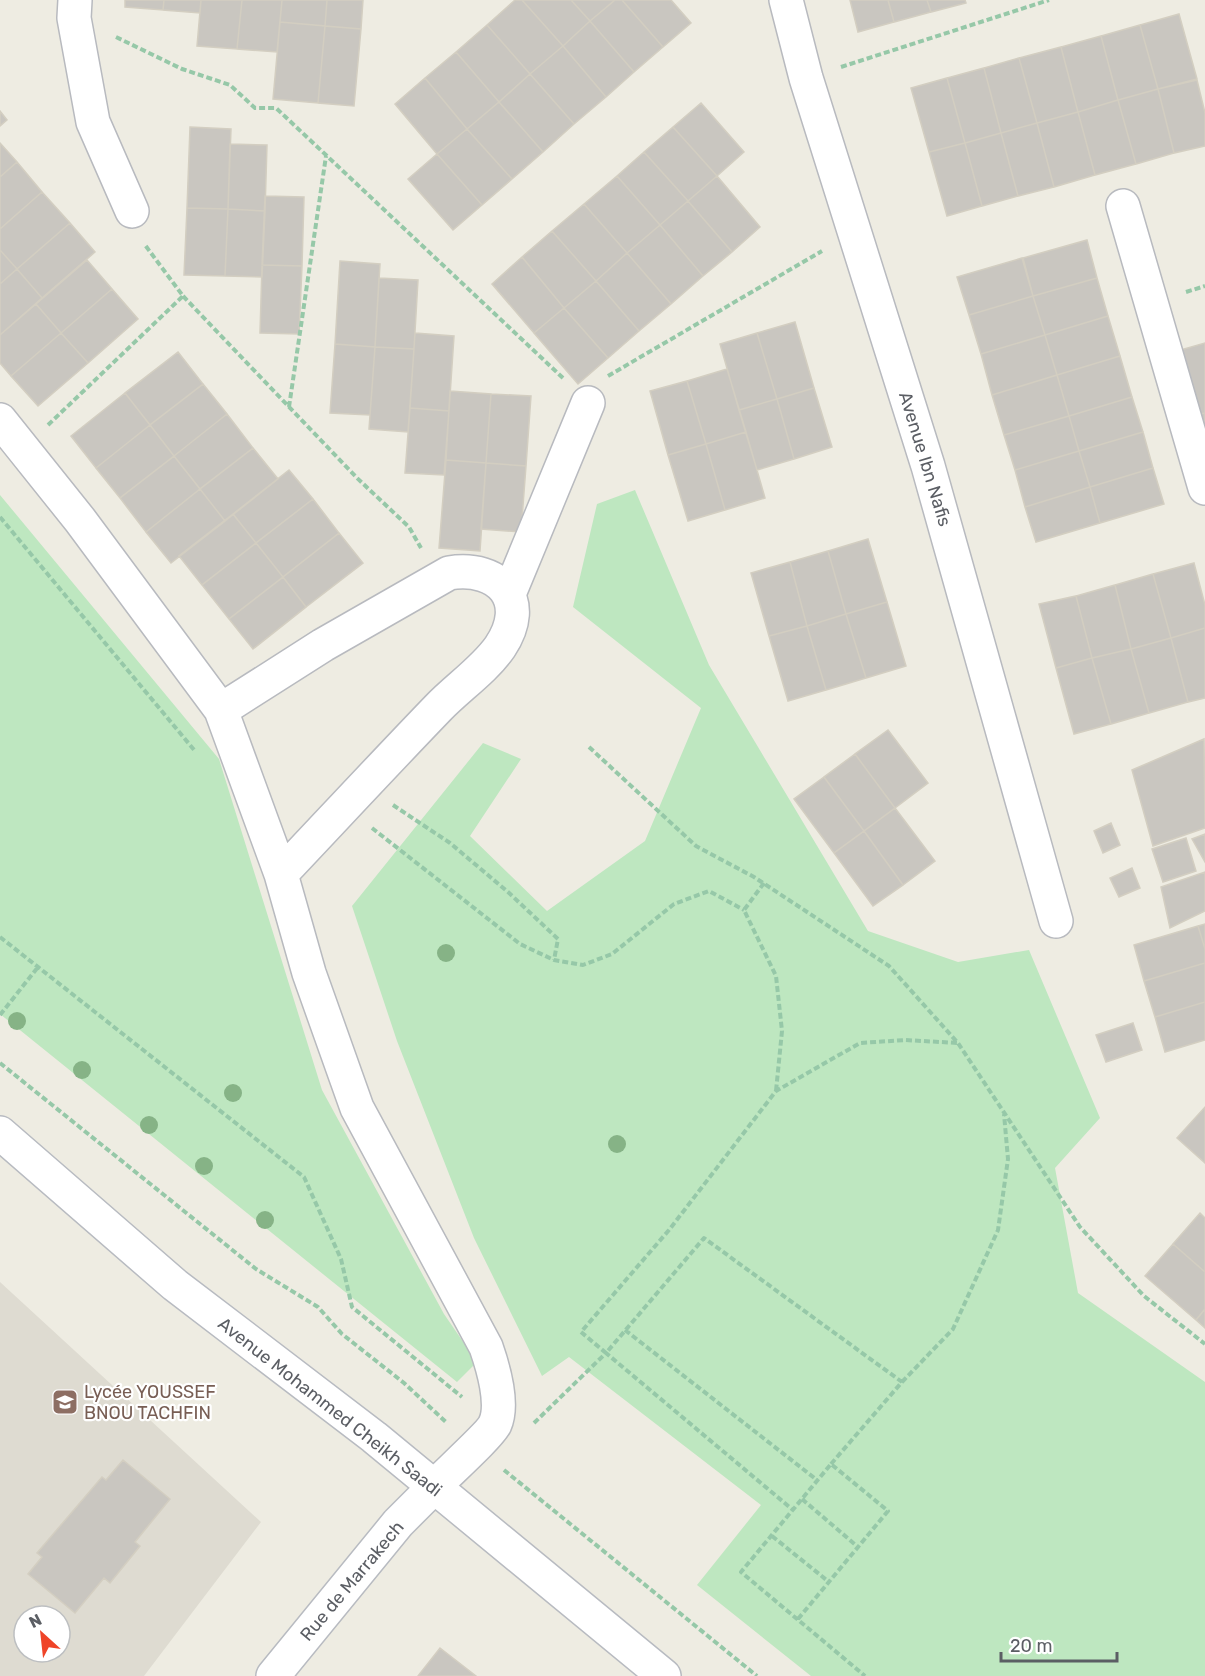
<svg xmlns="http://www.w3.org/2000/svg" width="1205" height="1676" font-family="Rubik,sans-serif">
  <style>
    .education { fill: #dedbd1; fill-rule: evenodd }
    .green { fill: #bee7c0 }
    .building { fill: #c9c6c0; stroke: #d3cec1; stroke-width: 1.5 }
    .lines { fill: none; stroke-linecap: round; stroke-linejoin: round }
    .street-casing { stroke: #b8babf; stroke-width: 36 }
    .secondary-casing { stroke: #b8bbc1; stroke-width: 36 }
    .path { stroke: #96c8a8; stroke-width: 4; stroke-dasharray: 6 3; stroke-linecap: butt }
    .street { stroke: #fff; stroke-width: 33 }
    .secondary { stroke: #fff; stroke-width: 33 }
    .tree { fill: #86b386 }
    .labels { text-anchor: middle; stroke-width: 4.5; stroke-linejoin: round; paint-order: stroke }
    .street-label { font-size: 18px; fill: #5b5e64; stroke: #fff }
    .education-label { font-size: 18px; fill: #785e54; stroke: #fff; text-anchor: start }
  </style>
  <rect width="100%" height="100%" fill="#eeece2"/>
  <!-- education -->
  <path class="education" d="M0,1282l261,240 -117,154h-144zM24,1616h36v36h-36z"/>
  <!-- green -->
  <path class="green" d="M635,490l74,175 159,266 90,31 71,-12 71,168 -45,50 23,125 127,89v294h-394l-114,-91 64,-80 -192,-148 -27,19 -68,-138 -77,-197 -45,-135 131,-163 38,16 -51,77 77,75 98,-70 56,-133 -128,-101 24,-103z
    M0,495l219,264 103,331 122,224 33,48 -20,20 -457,-368z"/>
  <!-- building -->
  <path class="building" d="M125,0h39l-1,10 -38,-3z
    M164,0h37l-1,13 -37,-3z
    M201,0h41l-5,49 -40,-3z
    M242,0h40l-5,52 -40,-3z
    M282,0h45l-2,26 -45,-4z
    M327,0h36l-2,29 -36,-3z
    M515,0h7l41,46 -33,28 -43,-49z
    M522,0h49l19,21 -27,25z
    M571,0h44l-25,21z
    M615,0h7l41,47 -29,25 -44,-51z
    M622,0h49l20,23 -28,24z
    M850,0h38l6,22 -36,10z
    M888,0h39l4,12 -37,10z
    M927,0h38l1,3 -35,9z
    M1179,14l18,65 -39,10 -18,-64z
    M590,21l44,51 -28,25 -43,-51z
    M280,22l45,4 -7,77 -45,-4z
    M487,25l43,49 -31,28 -43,-50z
    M1140,25l18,64 -40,11 -17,-64z
    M325,26l36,3 -7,77 -36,-3z
    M1101,36l17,64 -40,12 -17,-65z
    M563,46l43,51 -32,27 -44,-50z
    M1061,47l17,65 -41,11 -18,-65z
    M456,52l43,50 -32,27 -42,-51z
    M1019,58l18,65 -36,10 -17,-65z
    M984,68l17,65 -36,10 -18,-65z
    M530,74l44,50 -31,28 -44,-50z
    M425,78l42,51 -30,25 -42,-50z
    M947,78l18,65 -36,9 -18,-64z
    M1197,80l8,33v33l-31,7 -16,-64z
    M1158,89l16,64 -38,11 -18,-64z
    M1118,100l18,64 -41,11 -17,-63z
    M499,102l44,50 -31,27 -45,-50z
    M701,103l43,49 -27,24 -44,-49z
    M0,111l7,9 -7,6z
    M1078,112l17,63 -41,12 -17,-64z
    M1037,123l17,64 -36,9 -17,-63z
    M190,127l41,2 -3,80 -41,-1z
    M673,127l44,49 -29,25 -44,-49z
    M467,129l45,50 -30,26 -45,-51z
    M1001,133l17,63 -36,10 -17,-63z
    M0,143l17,19 -17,15z
    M965,143l17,63 -35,10 -18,-64z
    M230,144l37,1 -2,66 -37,-2z
    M644,152l44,49 -28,24 -43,-49z
    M437,154l45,51 -29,25 -45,-51z
    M17,162l25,30 -42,37v-52z
    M617,176l43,49 -33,28 -43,-49z
    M717,176l43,51 -28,25 -44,-51z
    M42,192l28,31 -53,46 -17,-19v-21z
    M265,196l39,1 -2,69 -40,-1z
    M688,201l44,51 -29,24 -43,-51z
    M584,204l43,49 -31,28 -44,-50z
    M187,208l41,1 -3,67 -41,-1z
    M228,209l37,2 -3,66 -37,-1z
    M70,223l25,29 -53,46 -25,-29z
    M660,225l43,51 -32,28 -44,-51z
    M552,231l44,50 -32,27 -42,-51z
    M1087,240l10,38 -64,18 -10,-38z
    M0,250l17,19 -17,15z
    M627,253l44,51 -32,27 -43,-50z
    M522,257l42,51 -30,25 -42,-49z
    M1022,258l11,38 -64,19 -12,-38z
    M87,260l25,29 -51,44 -25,-29z
    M340,261l40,3 -5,83 -40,-3z
    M262,265l40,1 -3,68 -39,-1z
    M17,269l25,29 -42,37v-51z
    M379,278l39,2 -4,69 -39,-2z
    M1097,278l11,38 -63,19 -12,-39z
    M596,281l43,50 -31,27 -44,-50z
    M112,289l26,30 -50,44 -27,-30z
    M1033,296l12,39 -64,19 -12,-39z
    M36,304l25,29 -50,43 -11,-13v-28z
    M564,308l44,50 -30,26 -44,-51z
    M1108,316l12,40 -63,19 -12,-40z
    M795,322l19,66 -37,11 -20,-66z
    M61,333l27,30 -50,43 -27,-30z
    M415,333l39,3 -5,75 -39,-3z
    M757,333l20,66 -38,11 -19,-66z
    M1045,335l12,40 -65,20 -11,-41z
    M1205,343v70l-9,2 -19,-64z
    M335,344l40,3 -5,68 -40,-2z
    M375,347l39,2 -6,83 -39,-3z
    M178,352l25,32 -53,41 -25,-32z
    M1120,356l12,41 -63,19 -12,-41z
    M727,369l19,63 -40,12 -19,-63z
    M1057,375l12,41 -65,19 -12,-40z
    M687,381l19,63 -38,11 -18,-64z
    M203,384l24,30 -53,42 -24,-31z
    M814,388l18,59 -38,12 -17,-60z
    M450,391l41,3 -5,69 -40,-3z
    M125,393l25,32 -54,43 -25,-32z
    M491,394l40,2 -5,70 -40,-3z
    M1132,397l11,35 -64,19 -10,-35z
    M777,399l17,60 -37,11 -18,-60z
    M410,408l39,3 -5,64 -39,-2z
    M1205,413v33l-9,-31z
    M227,414l26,34 -53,41 -26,-33z
    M1069,416l10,35 -64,19 -11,-35z
    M150,425l24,31 -54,42 -24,-30z
    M746,432l19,66 -40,12 -19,-66z
    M1143,432l10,36 -63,19 -11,-36z
    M706,444l19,66 -37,11 -20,-66z
    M253,448l25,31 -53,42 -25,-32z
    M1079,451l11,36 -65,20 -10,-37z
    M174,456l26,33 -54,43 -26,-34z
    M446,460l40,3 -6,88 -41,-3z
    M486,463l40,3 -5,66 -40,-3z
    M1153,468l11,36 -64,19 -10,-36z
    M289,470l24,29 -57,44 -23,-29z
    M1090,487l10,36 -64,19 -11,-35z
    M200,489l25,32 -54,42 -25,-31z
    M313,499l26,34 -56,44 -27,-34z
    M233,514l23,29 -54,42 -23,-29z
    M339,533l24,30 -57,44 -23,-30z
    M868,539l19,63 -41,12 -18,-63z
    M256,543l27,34 -54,42 -27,-34z
    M828,551l18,63 -39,12 -17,-64z
    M790,562l17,64 -38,10 -18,-63z
    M1194,563l11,42v23l-34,10 -18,-64z
    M1153,574l18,64 -40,11 -16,-64z
    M283,577l23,30 -53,42 -24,-30z
    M1115,585l16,64 -39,9 -16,-62z
    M1076,596l16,62 -36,10 -17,-64z
    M887,602l19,64 -40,12 -20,-64z
    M846,614l20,64 -40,12 -19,-64z
    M807,626l19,64 -38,11 -19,-65z
    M1205,628v70l-17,4 -17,-64z
    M1171,638l17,64 -39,11 -18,-64z
    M1131,649l18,64 -38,11 -19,-66z
    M1092,658l19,66 -37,10 -18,-66z
    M888,730l40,53 -33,25 -40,-54z
    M1204,739l1,89 -52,18 -21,-76z
    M855,754l40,54 -31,23 -40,-54z
    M824,777l40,54 -30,22 -40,-54z
    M895,808l40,53 -32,24 -39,-54z
    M1111,823l9,22 -17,8 -9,-22z
    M864,831l39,54 -30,21 -39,-53z
    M1205,834v28l-13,-23z
    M1186,838l10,33 -33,11 -11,-33z
    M1132,868l8,20 -21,9 -9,-19z
    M1205,872v39l-35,17 -9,-41z
    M1205,924v25l-7,-23z
    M1198,926l7,23v14l-61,18 -10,-36z
    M1205,963v39l-50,15 -11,-36z
    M1205,1002v38l-40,12 -10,-35z
    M1133,1023l9,27 -36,12 -10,-27z
    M1205,1107v56l-28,-25z
    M1200,1213l5,5v54l-32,-28z
    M1173,1244l32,28v37l-9,11 -51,-44z
    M1205,1309v19l-9,-8z
    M123,1460l47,39 -35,43 5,4 -30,37 -6,-5 -29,35 -47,-39 14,-17 -5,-4 65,-76 4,3z
    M440,1648l36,28h-58z"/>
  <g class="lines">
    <!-- street casing -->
    <g class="street-casing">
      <path id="street" d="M75,0l-1,18 19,104 39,89
        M786,0l20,78 122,388 128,455
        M1123,206l82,282
        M0,420l80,100 141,190 60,164 28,99 48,135 129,239c7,20 18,57 9,77 -4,10 -52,53 -62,64
        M509,594l79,-191
        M221,710l102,-65 126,-72c51,-8 82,28 51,74 -16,23 -43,41 -62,61 -53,55 -105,111 -157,166"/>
    </g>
    <!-- secondary casing -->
    <g class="secondary-casing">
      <path id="secondary" d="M0,1133l175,152 199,152 290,239
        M273,1676l125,-153 35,-35"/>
    </g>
    <!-- path -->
    <path class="path" d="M116,37l66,32 48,16 25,23h21l288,271
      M841,67l208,-67
      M1186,292l19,-6
      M183,296l174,182 52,49 12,21
      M608,376l214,-125
      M289,407l37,-251
      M48,425l135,-129 -38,-51
      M0,517l195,234
      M589,747l107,99 58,31 135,89 69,77 122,184 64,69 61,48
      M393,805l57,38 58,49 50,47 -4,21
      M372,828l148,116 34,16 29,5 29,-11 62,-50 35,-13 35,19
      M764,883l-20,27 32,66 6,55 -6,60
      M0,937l304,240 37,82 11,48 110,90
      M0,1015l38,-48
      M0,1063l256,206 62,38 24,27 62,49 43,40
      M625,1330l192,150
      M902,1382l51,-53 45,-99 10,-71 -4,-45
      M534,1423l72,-70 187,157
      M831,1464l71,-82 -198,-144 -98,115 -25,-21 88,-102 107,-139 84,-48 45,-3 53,3
      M504,1470l253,206
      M802,1499l56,48
      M772,1536l57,46
      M798,1619l90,-108 -57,-47 -90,108 124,104"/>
    <!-- street -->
    <use href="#street" class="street"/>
    <!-- secondary -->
    <use href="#secondary" class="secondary"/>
  </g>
  <!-- trees -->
  <g class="tree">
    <circle cx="446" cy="953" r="9"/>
    <circle cx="17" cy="1021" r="9"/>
    <circle cx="82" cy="1070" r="9"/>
    <circle cx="233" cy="1093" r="9"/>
    <circle cx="149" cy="1125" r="9"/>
    <circle cx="617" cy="1144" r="9"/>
    <circle cx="204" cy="1166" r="9"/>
    <circle cx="265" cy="1220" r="9"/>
  </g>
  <!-- icons -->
  <defs>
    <g id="school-square" transform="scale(1.35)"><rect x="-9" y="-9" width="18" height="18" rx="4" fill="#8d6e63" stroke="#fff"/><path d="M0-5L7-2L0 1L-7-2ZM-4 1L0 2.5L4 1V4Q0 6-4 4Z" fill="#fff"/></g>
  </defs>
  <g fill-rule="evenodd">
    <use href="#school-square" x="65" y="1402"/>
  </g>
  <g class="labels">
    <!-- street labels -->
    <g class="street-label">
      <text transform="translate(925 459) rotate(73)" y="6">Avenue Ibn Nafis</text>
      <text transform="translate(330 1407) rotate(38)" y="6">Avenue Mohammed Cheikh Saadi</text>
      <text transform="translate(352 1581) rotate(-50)" y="6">Rue de Marrakech</text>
    </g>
    <!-- education labels -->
    <g class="education-label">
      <text x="84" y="1398">Lycée YOUSSEF<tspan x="84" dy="21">BNOU TACHFIN</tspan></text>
    </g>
  </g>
  <!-- north arrow -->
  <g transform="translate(42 1634) rotate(333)"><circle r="28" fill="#ffffff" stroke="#bdbfc1" stroke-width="1.5"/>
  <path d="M0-4.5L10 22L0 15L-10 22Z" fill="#ef4428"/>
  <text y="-9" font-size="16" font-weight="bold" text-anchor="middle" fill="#5b5e64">N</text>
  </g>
  <!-- scale -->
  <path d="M1001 1652v9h116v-9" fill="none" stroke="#5b5e64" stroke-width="3"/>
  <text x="1010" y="1652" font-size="18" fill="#5b5e64" stroke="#ffffff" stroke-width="4.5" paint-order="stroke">20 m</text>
</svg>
